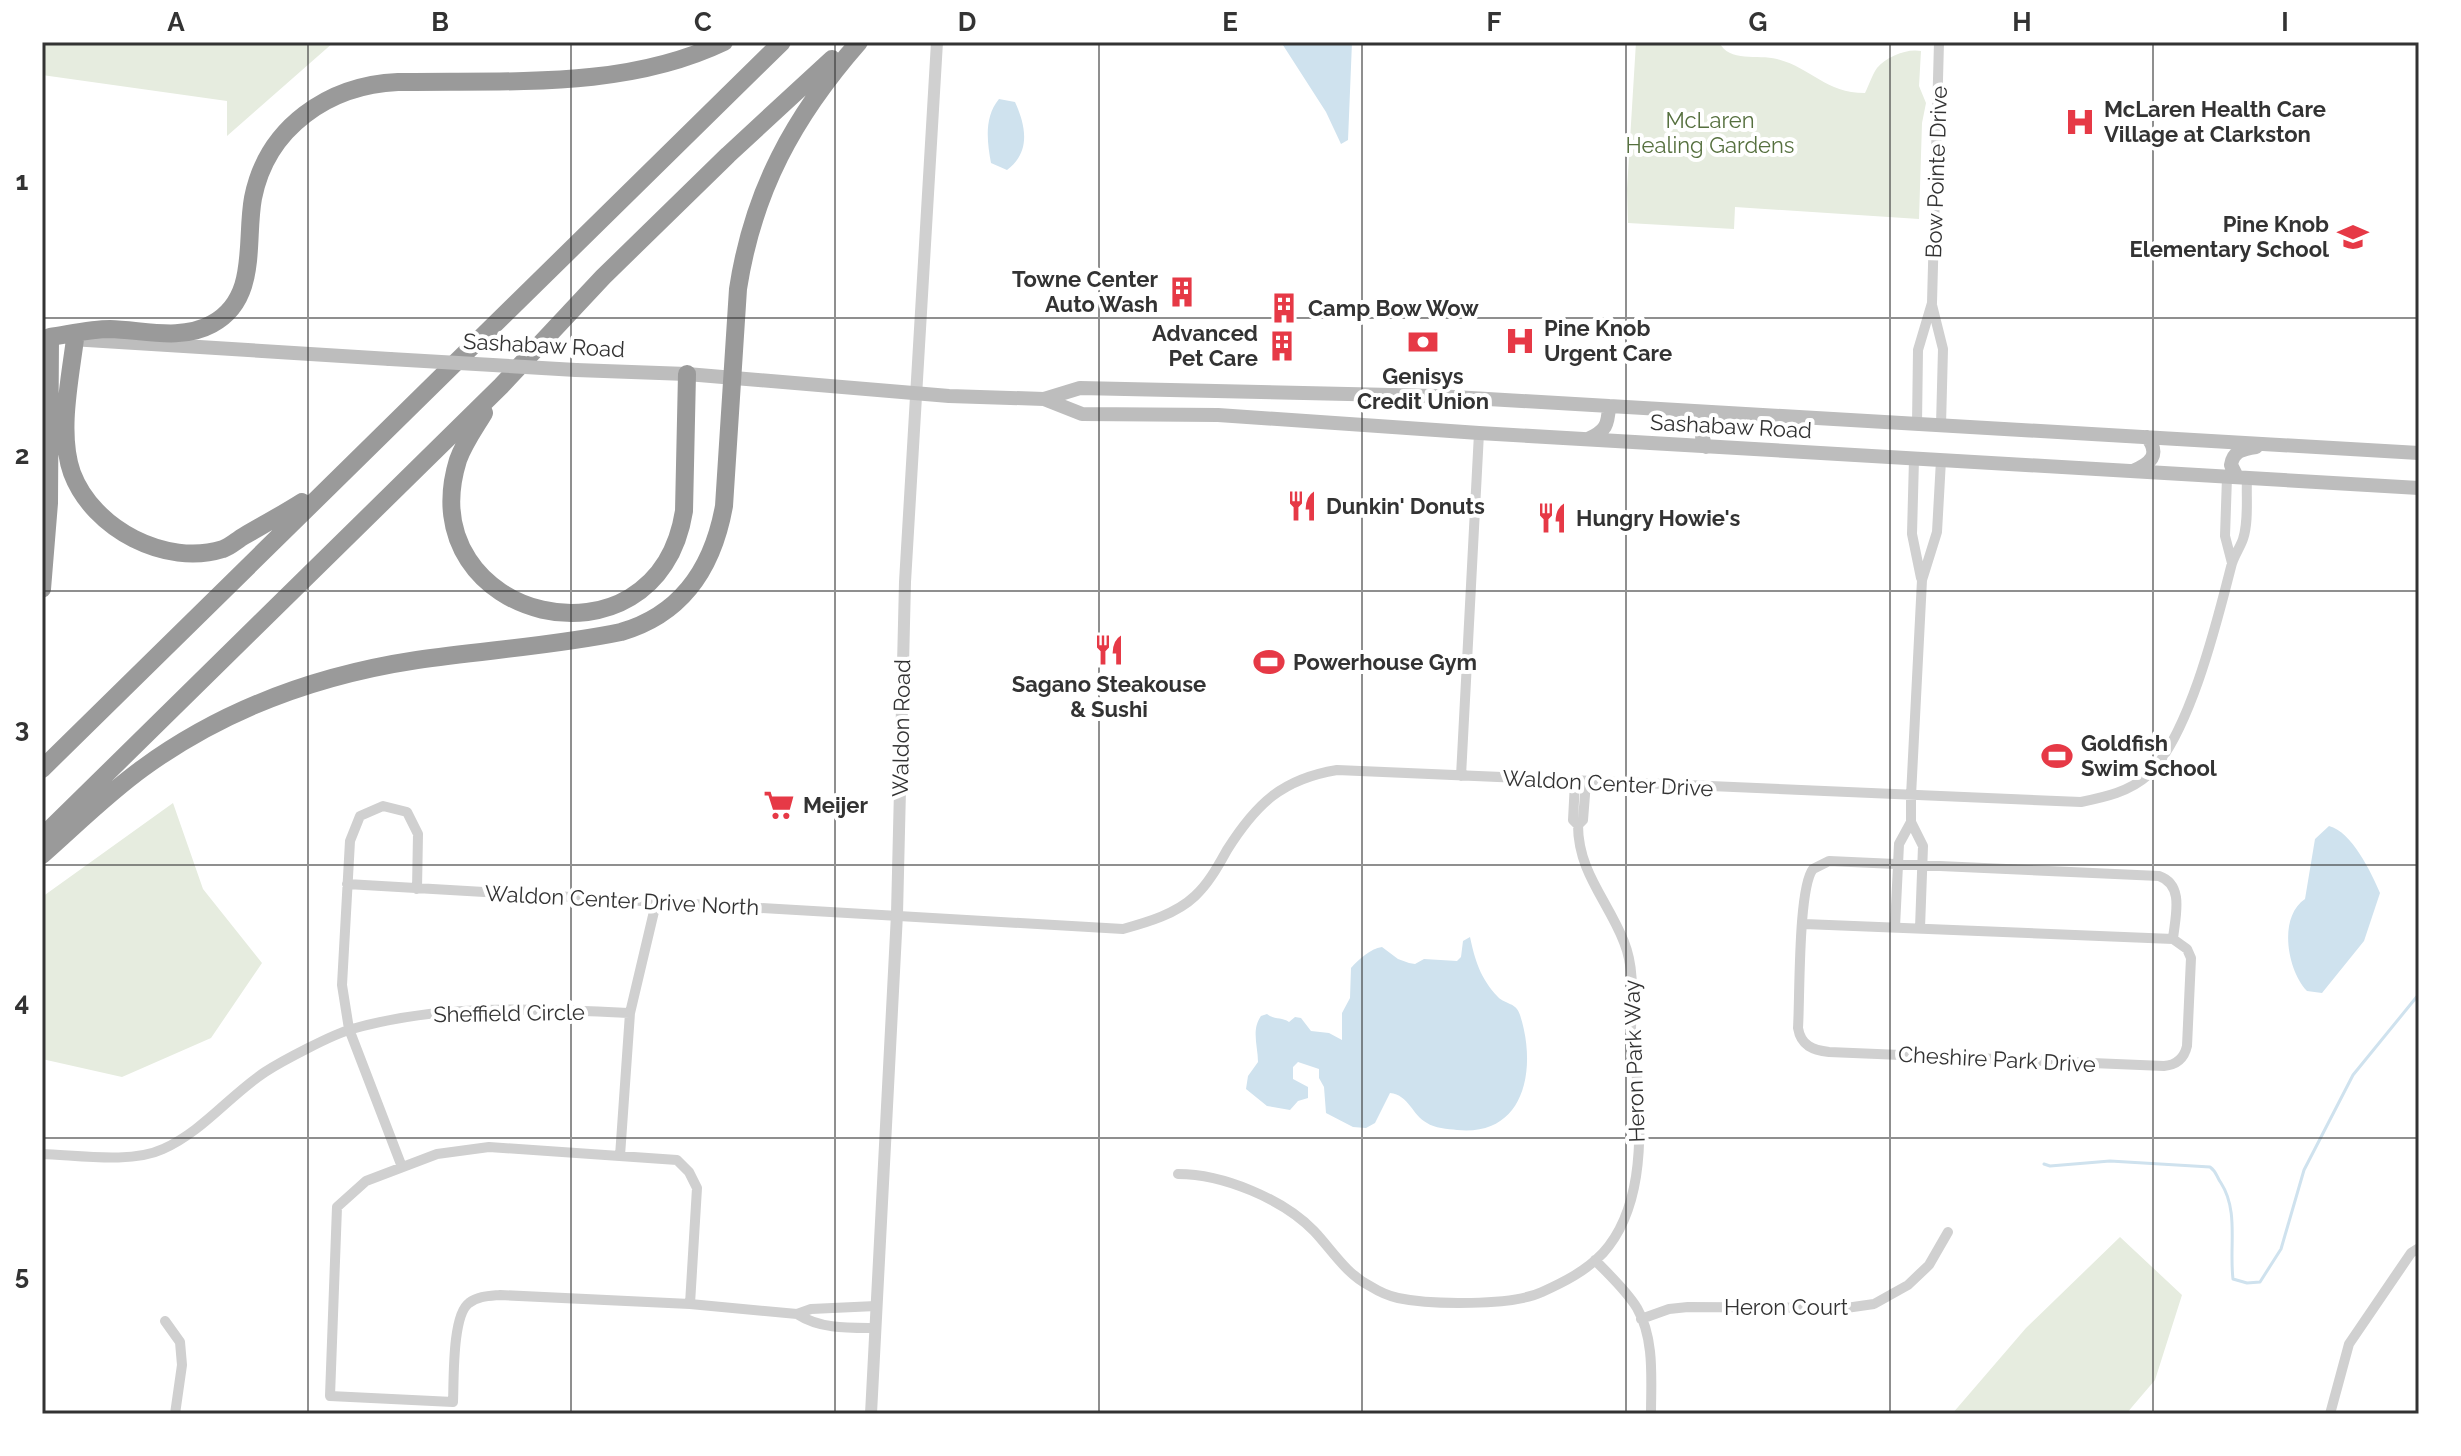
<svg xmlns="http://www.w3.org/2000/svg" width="2461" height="1456" font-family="Raleway,sans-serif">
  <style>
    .green { fill: #e6ecdf }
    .water { fill: #cfe2ee }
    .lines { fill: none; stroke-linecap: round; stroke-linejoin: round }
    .stream { stroke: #cfe2ee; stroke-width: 3 }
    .minor { stroke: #d0d0d0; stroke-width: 10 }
    .tertiary { stroke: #d0d0d0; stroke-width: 12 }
    .secondary { stroke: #bdbdbd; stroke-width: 14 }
    .motorway { stroke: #9a9a9a; stroke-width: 18 }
    .secondary-bridge { stroke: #bdbdbd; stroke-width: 14 }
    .grid { fill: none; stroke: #333; stroke-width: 2; stroke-opacity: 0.55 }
    .labels { text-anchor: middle; stroke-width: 8; stroke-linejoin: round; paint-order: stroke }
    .poi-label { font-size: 22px; font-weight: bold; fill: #333; stroke: #fff; text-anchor: start }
    .park-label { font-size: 22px; fill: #56703f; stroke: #fff }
    .street-label { font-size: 22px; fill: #333; stroke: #fff }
    .neatline { fill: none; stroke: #333; stroke-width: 3 }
    .grid-label { font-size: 26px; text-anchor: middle; font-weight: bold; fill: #333 }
  </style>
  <rect width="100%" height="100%" fill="#fff"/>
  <!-- green -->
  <path class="green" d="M42,42h292l-107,94v-35l-185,-26z
    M1636,42h83c10,21 39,12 58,17 35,9 48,34 88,34 4,-8 7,-18 12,-25 9,-11 30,-20 44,-17l-2,35 7,17 -4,20 -3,96 -184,-12 -1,22 -106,-6 -1,-34z
    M173,803l30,86 59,74 -51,75 -89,39 -80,-18v-162z
    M2120,1237l62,58 -27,85 -29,34h-174l74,-86z"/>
  <!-- water -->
  <path class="water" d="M1281,42h71l-4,98 -7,4 -15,-32z
    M999,99l16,3c11,24 16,50 -8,68l-16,-7c-4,-22 -7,-46 8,-64z
    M2329,826c23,6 42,46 51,67l-16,48 -42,52 -15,-2c-20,-21 -29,-74 -2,-92l10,-60z
    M1470,937c5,23 10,41 28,60 8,8 18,5 22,18 17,52 6,122 -63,115 -9,-1 -23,-2 -30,-7 -15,-8 -18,-28 -37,-30l-15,30 -9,5 -13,-1 -27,-14 -2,-26 -5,-9v-9l-21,-7 -5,5v12l15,8v11l-10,3 -8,9 -23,-4 -21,-17 2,-13 10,-14c0,-16 -7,-32 3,-46l6,-2c7,6 15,3 22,8l6,-5 6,1 10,13 18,2 13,7v-27l8,-15 1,-30c8,-9 19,-19 31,-21l16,12 11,4 6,1 9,-5 33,2 4,-4 2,-16z"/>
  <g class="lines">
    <!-- stream -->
    <path class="stream" d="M2044,1164l6,2 60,-5 100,6c7,5 6,9 11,16 18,28 8,64 12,96l14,4 13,-1 21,-33 23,-79 49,-95 66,-81"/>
    <!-- minor -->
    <path class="minor" d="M1932,305l11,44 -2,76
      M1917,424l1,-74 14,-47 7,-261
      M1914,459l-2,75 9,44
      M2227,477l-2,59 7,27
      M1461,776l18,-343
      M1575,782l-2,38 5,5 5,-5 3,-38
      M347,884l776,45c25,-7 53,-15 72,-33 14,-13 23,-30 32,-46 29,-46 55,-71 110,-80l744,32c24,-5 48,-10 67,-27 41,-39 69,-153 83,-208 2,-10 9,-19 12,-28 6,-18 3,-42 4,-61
      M1804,924l369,15 14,10 4,9 -4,88c-3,13 -11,19 -23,20l-335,-14c-16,-2 -28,-6 -31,-24 2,-31 0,-140 15,-159l16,-8 330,15c26,9 16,41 14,63
      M1895,927l4,-83 12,-22
      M1920,928l3,-82 -12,-24v-26l11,-216 15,-48 4,-72
      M42,1154c35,1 89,10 121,-5 39,-17 67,-54 102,-77 17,-11 68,-38 87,-43 91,-26 184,-20 278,-16
      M620,1156l10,-143 26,-110
      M402,1167l-53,-138 -7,-44 8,-144 10,-25 23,-10 24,6 11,22 -1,55
      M1178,1174c45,0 105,25 136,57 18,19 32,43 56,55 8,5 19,10 28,12 33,7 114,8 144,-6 22,-10 44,-21 61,-39 38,-42 38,-108 36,-162 -1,-16 -8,-31 -8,-47 -1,-34 6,-70 -7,-102 -16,-41 -46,-70 -46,-117
      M1595,1260c14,15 31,30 42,48 18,31 14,72 14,106
      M690,1304l7,-116 -8,-16 -12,-12 -188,-13 -52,7 -71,27 -29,26 -7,189 123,6c1,-22 -1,-87 16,-99 9,-7 20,-7 31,-8l190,9 107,10
      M1641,1319l28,-10 19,-2 158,1 28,-4 34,-19 21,-20 19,-33
      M165,1321l15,21 2,23 -7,49
      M875,1328c-27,0 -55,1 -78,-14l14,-5 65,-3
      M2330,1414l19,-70 62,-91 8,-5"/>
    <!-- tertiary -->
    <path class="tertiary" d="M871,1414l26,-500 8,-332 32,-540"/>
    <!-- secondary -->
    <path class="secondary" d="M71,339l319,20
      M576,370l111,4 262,22 95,3 38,15 136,1 261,18 940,55
      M1044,399l36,-11 357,8 982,57
      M1588,439c18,-8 20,-14 21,-33
      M1706,447l-4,-11 3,-11 20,-11
      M2133,471c17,-7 28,-16 14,-34
      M2237,477l-6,-12c2,-14 12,-16 25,-18"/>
    <!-- motorway -->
    <path class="motorway" d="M75,339c-5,40 -17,95 -3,134 21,56 94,94 151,76 7,-2 14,-9 21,-13 19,-11 39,-22 58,-34
      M484,413c-9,15 -20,30 -26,47 -50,161 199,221 226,51l3,-137
      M42,589l7,-86 1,-166c20,-3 41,-8 60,-8 34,1 71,12 102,-5 47,-25 33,-83 41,-126 14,-71 76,-113 145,-116 109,-2 226,8 326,-40
      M42,769l740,-727
      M42,837l459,-451 102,-109 125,-122 104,-96
      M42,855c33,-29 65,-61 101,-87 81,-59 175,-93 274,-108 68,-10 137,-14 204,-28 62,-18 92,-65 103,-126l14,-217c15,-98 56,-173 121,-247"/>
    <!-- secondary-bridge -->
    <path class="secondary-bridge" d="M390,359l186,11"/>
  </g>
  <!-- grid -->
  <path class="grid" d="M308,42v1372M571,42v1372M835,42v1372M1099,42v1372M1362,42v1372M1626,42v1372M1890,42v1372M2153,42v1372M42,318h2377M42,591h2377M42,865h2377M42,1138h2377"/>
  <!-- icons -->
  <defs>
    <g id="hospital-bare" transform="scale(2.4)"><path d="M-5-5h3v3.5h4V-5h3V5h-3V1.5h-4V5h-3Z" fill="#e63946" stroke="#fff" stroke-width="2.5" paint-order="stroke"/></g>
    <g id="school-bare" transform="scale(2.4)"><path d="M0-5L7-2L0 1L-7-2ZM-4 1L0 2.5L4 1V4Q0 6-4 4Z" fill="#e63946" stroke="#fff" stroke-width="2.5" paint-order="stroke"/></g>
    <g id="building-bare" transform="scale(2.4)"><path d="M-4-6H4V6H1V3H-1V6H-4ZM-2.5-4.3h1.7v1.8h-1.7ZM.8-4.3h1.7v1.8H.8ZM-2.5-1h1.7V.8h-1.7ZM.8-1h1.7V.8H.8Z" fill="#e63946" stroke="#fff" stroke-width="2.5" paint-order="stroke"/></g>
    <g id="bank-bare" transform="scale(2.4)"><path d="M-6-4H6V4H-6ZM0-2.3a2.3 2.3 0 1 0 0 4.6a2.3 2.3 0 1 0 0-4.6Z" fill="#e63946" stroke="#fff" stroke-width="2.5" paint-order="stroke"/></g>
    <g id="restaurant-bare" transform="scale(2.4)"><path d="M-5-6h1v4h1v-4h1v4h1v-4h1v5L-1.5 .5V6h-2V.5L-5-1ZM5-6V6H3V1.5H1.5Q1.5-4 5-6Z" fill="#e63946" stroke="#fff" stroke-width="2.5" paint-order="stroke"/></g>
    <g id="stadium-bare" transform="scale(2.4)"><path d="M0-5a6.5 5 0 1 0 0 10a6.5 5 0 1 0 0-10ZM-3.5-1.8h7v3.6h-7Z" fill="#e63946" stroke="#fff" stroke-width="2.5" paint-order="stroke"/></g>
    <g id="supermarket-bare" transform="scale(2.4)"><path d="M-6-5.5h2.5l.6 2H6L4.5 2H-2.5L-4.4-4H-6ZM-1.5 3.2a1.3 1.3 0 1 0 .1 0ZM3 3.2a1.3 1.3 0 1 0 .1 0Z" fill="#e63946" stroke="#fff" stroke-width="2.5" paint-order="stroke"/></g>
  </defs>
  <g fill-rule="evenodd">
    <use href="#hospital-bare" x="2080" y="122"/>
    <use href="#school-bare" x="2353" y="237"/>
    <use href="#building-bare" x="1182" y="292"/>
    <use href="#building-bare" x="1284" y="308"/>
    <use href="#hospital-bare" x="1520" y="341"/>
    <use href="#bank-bare" x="1423" y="342"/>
    <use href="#building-bare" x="1282" y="346"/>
    <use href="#restaurant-bare" x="1302" y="506"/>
    <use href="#restaurant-bare" x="1552" y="518"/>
    <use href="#restaurant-bare" x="1109" y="650"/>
    <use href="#stadium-bare" x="1269" y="662"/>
    <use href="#stadium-bare" x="2057" y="756"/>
    <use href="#supermarket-bare" x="779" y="805"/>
  </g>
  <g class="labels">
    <!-- poi labels -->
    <g class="poi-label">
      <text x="2104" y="117">McLaren Health Care<tspan x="2104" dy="25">Village at Clarkston</tspan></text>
      <text x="2329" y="232" text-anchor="end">Pine Knob<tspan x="2329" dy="25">Elementary School</tspan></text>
      <text x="1158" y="287" text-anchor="end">Towne Center<tspan x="1158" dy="25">Auto Wash</tspan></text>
      <text x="1308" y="316">Camp Bow Wow</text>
      <text x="1544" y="336">Pine Knob<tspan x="1544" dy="25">Urgent Care</tspan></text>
      <text x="1258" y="341" text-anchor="end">Advanced<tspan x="1258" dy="25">Pet Care</tspan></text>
      <text x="1423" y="384" text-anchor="middle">Genisys<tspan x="1423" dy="25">Credit Union</tspan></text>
      <text x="1326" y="514">Dunkin' Donuts</text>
      <text x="1576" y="526">Hungry Howie's</text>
      <text x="1293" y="670">Powerhouse Gym</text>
      <text x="1109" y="692" text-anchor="middle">Sagano Steakouse<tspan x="1109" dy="25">&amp; Sushi</tspan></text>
      <text x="2081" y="751">Goldfish<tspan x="2081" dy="25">Swim School</tspan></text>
      <text x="803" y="813">Meijer</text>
    </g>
    <!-- park labels -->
    <g class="park-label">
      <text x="1710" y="128">McLaren<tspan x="1710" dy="25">Healing Gardens</tspan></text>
    </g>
    <!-- street labels -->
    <g class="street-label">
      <text transform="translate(1936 172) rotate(-88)" y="8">Bow Pointe Drive</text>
      <text transform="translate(544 345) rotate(3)" y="8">Sashabaw Road</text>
      <text transform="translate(1731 426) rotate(3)" y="8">Sashabaw Road</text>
      <text transform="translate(901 728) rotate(-89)" y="8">Waldon Road</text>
      <text transform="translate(1608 783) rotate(3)" y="8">Waldon Center Drive</text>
      <text transform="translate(622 900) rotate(3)" y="8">Waldon Center Drive North</text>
      <text transform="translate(509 1013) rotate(-1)" y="8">Sheffield Circle</text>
      <text transform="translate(1997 1059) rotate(3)" y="8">Cheshire Park Drive</text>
      <text transform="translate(1634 1061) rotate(-92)" y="8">Heron Park Way</text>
      <text x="1786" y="1315">Heron Court</text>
    </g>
  </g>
  <!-- border -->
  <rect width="2461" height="1456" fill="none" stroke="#ffffff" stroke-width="88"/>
  <rect x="44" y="44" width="2373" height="1368" class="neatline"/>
  <g class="grid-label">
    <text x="176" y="31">A</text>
    <text x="440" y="31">B</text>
    <text x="703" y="31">C</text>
    <text x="967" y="31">D</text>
    <text x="1230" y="31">E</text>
    <text x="1494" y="31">F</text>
    <text x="1758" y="31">G</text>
    <text x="2022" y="31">H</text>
    <text x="2285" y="31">I</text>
    <text x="22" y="190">1</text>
    <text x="22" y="464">2</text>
    <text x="22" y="737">3</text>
    <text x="22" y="1011">4</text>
    <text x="22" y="1284">5</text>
  </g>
</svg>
